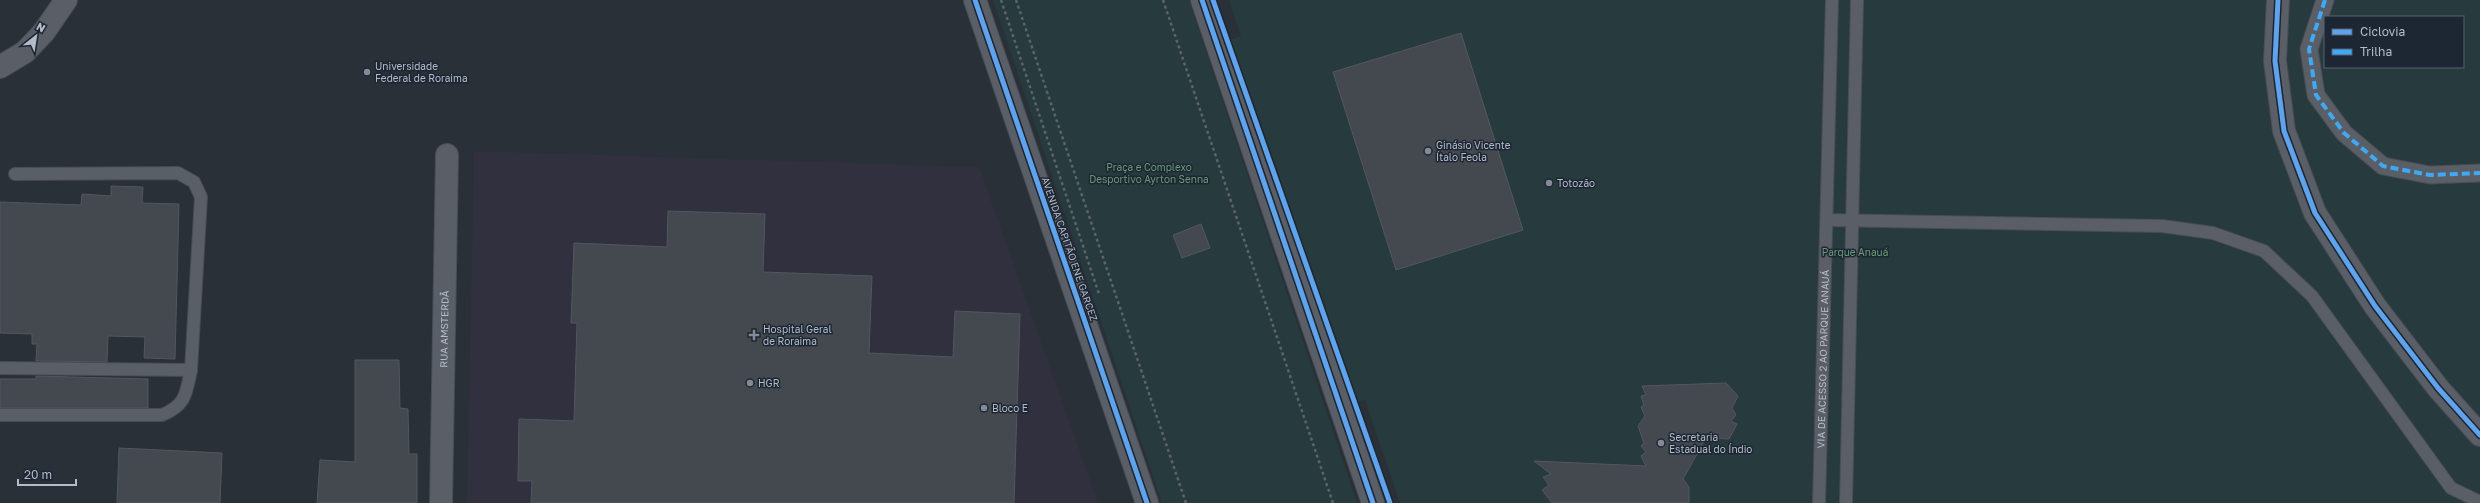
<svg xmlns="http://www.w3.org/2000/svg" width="2480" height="503" font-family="'Golos Text',sans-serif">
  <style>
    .medical { fill: #31303e }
    .green { fill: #273a3e; fill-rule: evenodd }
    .building { fill: #444950; stroke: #52575f }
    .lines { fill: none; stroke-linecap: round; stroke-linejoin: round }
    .service-casing { stroke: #484c53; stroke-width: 14 }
    .pedestrian-casing { stroke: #484c53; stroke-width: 19 }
    .minor-casing { stroke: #484c53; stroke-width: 24 }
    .tertiary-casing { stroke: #484c53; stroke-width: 24 }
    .path { stroke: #5d636a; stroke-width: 2.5; stroke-dasharray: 3 3; stroke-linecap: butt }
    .service { stroke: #5a5e66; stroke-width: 12 }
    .pedestrian { stroke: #5a5e66; stroke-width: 17 }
    .minor { stroke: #5a5e66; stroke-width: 22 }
    .tertiary { stroke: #5a5e66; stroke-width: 22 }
    .quiet { stroke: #3fa9f5; stroke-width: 4; stroke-dasharray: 8 4; stroke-linecap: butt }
    .cycleway-casing { stroke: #1d2633; stroke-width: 8 }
    .cycleway { stroke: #60a3ed; stroke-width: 5 }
    .poi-dot { fill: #848b96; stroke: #1d2633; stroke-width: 1.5 }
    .labels { text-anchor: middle; stroke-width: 3; stroke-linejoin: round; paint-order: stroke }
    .poi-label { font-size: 10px; fill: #b4bcc9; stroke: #1d2633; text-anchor: start }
    .park-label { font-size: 10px; fill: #6b9a76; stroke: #1d2633 }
    .street-label { font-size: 10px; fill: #b4bcc9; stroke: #1d2633 }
  </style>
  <rect width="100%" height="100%" fill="#2a3038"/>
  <!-- medical -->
  <path class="medical" d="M474,151l505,16 119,336h-631z"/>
  <!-- green -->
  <path class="green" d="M993,0h196l168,503h-195z
    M1229,0h1251v503h-1080l-35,-103 -10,3 -128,-362 14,-5zM2325,17h138v50h-138z"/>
  <!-- building -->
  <path class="building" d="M1461,33l62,197 -127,40 -63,-198z
    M111,186l32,1 -1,16 37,1 -4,155 -31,-1 1,-21 -37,-1 -1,26 -71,-1 1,-17h-5v-10l-32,-1v-131l81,3 1,-11 29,2z
    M668,211l97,3 -2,58 109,4 -3,77 84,4 2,-46 65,3 -6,189h-483l1,-22h-14l1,-62 55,2 3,-98h-6l3,-80 93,4z
    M1201,224l9,24 -28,10 -9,-23z
    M355,360h44l1,48 8,1 1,45h8v49h-100l3,-43 35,2z
    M36,376l112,3v29h-148v-29h36z
    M1726,383l12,13 -6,12 4,7 -5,6 6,3 -8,15 -23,-1 -23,41 6,8v16h-137l-10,-13 7,-5 -6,-8 8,-3 -17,-13 112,5 -5,-10 5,-4 -5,-6 3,-3 -6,-17 7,-10 -4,-9 3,-2 -3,-9 5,-1 -4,-9z
    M119,448l103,5 -2,50h-103z"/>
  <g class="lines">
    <!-- service casing -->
    <g class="service-casing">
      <g id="service">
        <path d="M1827,220l335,6 51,7 51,18 48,45 139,192 29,14"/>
        <path d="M0,368l191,2"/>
        <path d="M0,415h162c24,-10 24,-21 29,-45l10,-173 -7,-15 -16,-9 -163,1"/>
        <path id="s1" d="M1819,503l13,-503"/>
        <path d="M1846,503l11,-503"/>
      </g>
    </g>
    <!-- pedestrian casing -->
    <g class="pedestrian-casing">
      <path id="pedestrian" d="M2325,0l-16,49 7,46 28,38 39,33 47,9 50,-2"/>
    </g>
    <!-- minor casing -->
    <g class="minor-casing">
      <g id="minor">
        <path d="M2278,0l-3,61 9,70 31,82 60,93 63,82 42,47"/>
        <path d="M0,67l25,-15 19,-20 22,-32"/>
        <path id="s2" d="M441,503l6,-348"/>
      </g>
    </g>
    <!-- tertiary casing -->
    <g class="tertiary-casing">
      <path id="tertiary" d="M975,0l172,503
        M1202,0l171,503"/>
    </g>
    <!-- path -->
    <path class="path" d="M1001,0l98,294
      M1016,0l170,503
      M1163,0l170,503"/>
    <!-- service -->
    <use href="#service" class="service"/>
    <!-- pedestrian -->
    <use href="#pedestrian" class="pedestrian"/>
    <!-- minor -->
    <use href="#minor" class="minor"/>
    <!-- tertiary -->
    <use href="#tertiary" class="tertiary"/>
    <!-- quiet -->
    <path class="quiet" d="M2325,0l-16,49 7,46 28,38 39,33 47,9 50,-2"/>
    <!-- cycleway casing -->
    <g class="cycleway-casing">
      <path id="cycleway" d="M975,0l172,503
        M1202,0l171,503
        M1213,0l177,503
        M2278,0l-3,61 9,70 31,82 60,93 63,82 42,47"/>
    </g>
    <!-- cycleway -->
    <use href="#cycleway" class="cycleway"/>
  </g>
  <!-- markers -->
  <g class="poi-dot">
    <circle cx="367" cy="72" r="4"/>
    <circle cx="1428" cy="151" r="4"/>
    <circle cx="1549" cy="183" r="4"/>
    <path d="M752 329h4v4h4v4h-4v4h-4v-4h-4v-4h4z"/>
    <circle cx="750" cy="383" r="4"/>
    <circle cx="984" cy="408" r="4"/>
    <circle cx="1661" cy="443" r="4"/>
  </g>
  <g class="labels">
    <!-- poi labels -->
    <g class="poi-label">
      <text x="375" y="70">Universidade<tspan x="375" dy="12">Federal de Roraima</tspan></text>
      <text x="1436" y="149">Ginásio Vicente<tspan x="1436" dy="12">Ítalo Feola</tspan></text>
      <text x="1557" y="187">Totozão</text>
      <text x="763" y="333">Hospital Geral<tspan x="763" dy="12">de Roraima</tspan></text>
      <text x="758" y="387">HGR</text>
      <text x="992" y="412">Bloco E</text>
      <text x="1669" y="441">Secretaria<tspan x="1669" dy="12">Estadual do Índio</tspan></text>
    </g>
    <!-- park labels -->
    <g class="park-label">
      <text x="1149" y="171">Praça e Complexo<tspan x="1149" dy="12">Desportivo Ayrton Senna</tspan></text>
      <text x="1855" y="256">Parque Anauá</text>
    </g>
    <!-- street labels -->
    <g class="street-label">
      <text transform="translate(1070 249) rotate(71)" y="4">AVENIDA CAPITÃO ENE GARCEZ</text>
      <text dy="4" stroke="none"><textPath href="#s2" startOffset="174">RUA AMSTERDÃ</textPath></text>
      <text dy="4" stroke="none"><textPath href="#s1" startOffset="144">VIA DE ACESSO 2 AO PARQUE ANAUÁ</textPath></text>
    </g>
  </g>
  <!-- legend -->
  <rect x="2324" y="16" width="140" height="52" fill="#1d2633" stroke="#59626f"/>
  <rect x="2332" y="29" width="20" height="6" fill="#60a3ed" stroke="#59626f"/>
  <text x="2360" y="36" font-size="12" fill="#b4bcc9">Ciclovia</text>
  <rect x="2332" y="49" width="20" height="6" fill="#3fa9f5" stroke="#59626f"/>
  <text x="2360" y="56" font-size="12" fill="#b4bcc9">Trilha</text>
  <!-- north arrow -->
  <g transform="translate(36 36) rotate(30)" stroke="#1d2633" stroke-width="3" paint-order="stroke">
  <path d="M0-3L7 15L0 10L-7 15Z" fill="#b4bcc9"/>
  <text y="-6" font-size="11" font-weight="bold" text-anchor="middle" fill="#b4bcc9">N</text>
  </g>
  <!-- scale -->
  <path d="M18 479v6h58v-6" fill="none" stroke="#b4bcc9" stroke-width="2"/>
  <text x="24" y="479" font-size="12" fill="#b4bcc9" stroke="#1d2633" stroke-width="3" paint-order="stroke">20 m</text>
</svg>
